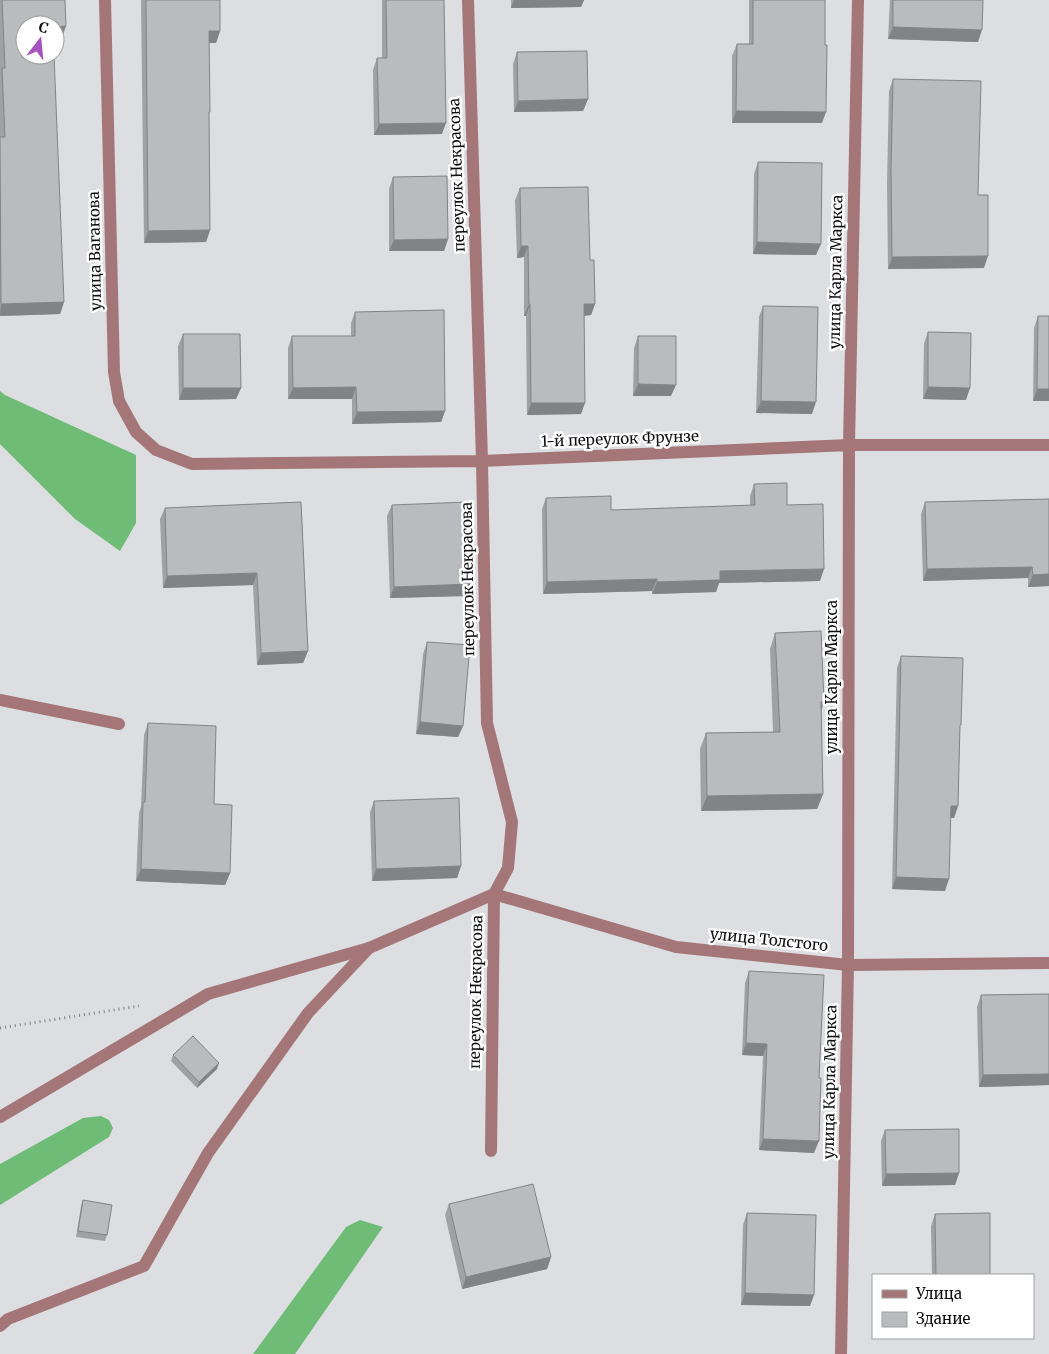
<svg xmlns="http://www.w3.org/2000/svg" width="1049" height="1354" font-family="Merriweather,serif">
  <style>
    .forest { fill: #6ebc75 }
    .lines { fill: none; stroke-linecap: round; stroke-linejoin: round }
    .path { stroke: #818285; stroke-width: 3; stroke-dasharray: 1 4; stroke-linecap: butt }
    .service { stroke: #a47678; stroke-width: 12 }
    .minor { stroke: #a47678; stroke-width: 12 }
    .wall { fill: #a0a1a3 }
    .shaded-wall { fill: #828385 }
    .building { fill: #babbbe; stroke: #828385 }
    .labels { text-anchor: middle; stroke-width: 5; stroke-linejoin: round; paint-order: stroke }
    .street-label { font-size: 15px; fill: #0e0e0f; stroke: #fff }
  </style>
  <rect width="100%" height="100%" fill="#dcdee2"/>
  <!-- forest -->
  <path class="forest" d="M0,391l5,4 131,60v68l-16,28 -45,-32 -75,-75z
    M101,1116l8,4 4,8 -4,9 -109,68v-41l83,-46z
    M360,1220l23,7 -88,127h-42l93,-127z"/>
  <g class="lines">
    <!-- path -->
    <path class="path" d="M0,1028l139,-22"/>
    <!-- service -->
    <path class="service" d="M0,1326l8,-7 136,-53 64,-113 100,-140 61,-65"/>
    <!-- minor -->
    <path class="minor" d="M105,0l9,372 5,29 17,31 20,18 36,14 290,-3 367,-16h200
      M468,0l14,461 5,262 25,99 -4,46 -14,26 -3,257
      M0,700l119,24
      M0,1117l208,-123 161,-46 125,-54 182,53 172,18 201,-2
      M841,1354l7,-389 1,-520 9,-445"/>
  </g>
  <!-- wall -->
  <path class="wall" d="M0,0h65l-3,38h-7v-13h-30l39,277 -4,12 -60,2z
    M141,0h79v31l-4,12h-7v72l1,115 -4,12 -62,1z
    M382,0h62l-2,134 -68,1 -1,-65 4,-12h5z
    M511,0h73l-3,7 -70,1z
    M749,0h76l-3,123h-90v-67l5,-12h12z
    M890,0h93l-5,42 -90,-3z
    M517,52l71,47 -5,12 -69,1 -1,-48z
    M893,79l85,116 6,73 -96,1 -1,-87 2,-91z
    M758,162l58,93 -63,-1 1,-80z
    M393,177l55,62 -4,12h-55v-62z
    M520,188l70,72 5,44 -4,11 -7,1 -3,98 -54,1 -1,-99h-2v-59l-7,1 -2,-58z
    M763,306l49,108 -56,-1 3,-96z
    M355,312l90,99 -4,11 -89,2v-25h-64v-51l4,-12h59v-13z
    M1038,316l11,85h-16l1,-73z
    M928,332l38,68 -43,-1 1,-56z
    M183,334l58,54 -5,11 -57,1 -1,-54z
    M638,336l33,60h-38l1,-48z
    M754,484l33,21 33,76 -101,2 -3,9 -64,2v-3l-109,3 -1,-85 4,-11 65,12 139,-4v-10z
    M1049,499v87l-21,1v-9l-105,3 -2,-67 4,-12z
    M301,502l7,149 -5,12 -46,2 -4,-80 -90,3 -3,-69 5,-11z
    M392,505l74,91 -76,2 -3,-82z
    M775,633l49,69 -3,9 2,83 -6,15 -116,2 -1,-62 6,-16 67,-1 -3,-83z
    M427,642l36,84 -5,11 -42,-3 7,-80z
    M901,656l59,74 -2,76 -4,12h-4l-5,73 -53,-2 5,-221z
    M148,723l66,81 16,69 -5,12 -89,-4 3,-68 2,-6 3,-72z
    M374,801l87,65 -4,12 -85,3 -2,-69z
    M749,971l65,182 -55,-3 4,-94 -21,-1 3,-72z
    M1049,994v91l-70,2 -2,-80 4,-12z
    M173,1055l44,14 -20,19 -26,-27z
    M885,1130l74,43 -4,12 -73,1 -1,-45z
    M83,1200l24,35 -2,6 -29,-4 5,-31z
    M449,1204l102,53 -4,12 -85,20 -17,-74z
    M747,1213l63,93 -69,-1 2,-80z
    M935,1214l55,61h-58l-1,-49z"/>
  <!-- shaded-wall -->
  <path class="shaded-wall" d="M514,0h70l-3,7 -70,1z
    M66,26l-4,12h-7v-11z
    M893,27l89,3 -4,12 -90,-3z
    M209,31h11l-4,12h-11z
    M588,99l-5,12 -69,1 4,-11z
    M736,111l90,1 -4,11h-90z
    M446,123l-4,11 -68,1 5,-11z
    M210,230l-4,12 -62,1 4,-12z
    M448,239l-4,12h-55l5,-11z
    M757,242l64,2 -5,11 -63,-1z
    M521,246h7l-4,11 -7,1z
    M988,256l-4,12 -96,1 4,-12z
    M64,302l-4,12 -60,2 1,-12z
    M529,304h1l-4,12h-2z
    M584,304h11l-4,11 -11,1z
    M638,384l38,1 -5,11h-38z
    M356,387l-4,12h-64l5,-11z
    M928,387l42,1 -4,12 -43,-1z
    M183,388h58l-5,11 -57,1z
    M1037,389h12v12h-16z
    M761,401l55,1 -4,12 -56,-1z
    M531,403h54l-4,11 -54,1z
    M445,411l-4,11 -89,2 5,-12z
    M1032,567l-4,11 -105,3 4,-12z
    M824,569l-4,12 -101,2 -3,9 -64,2 5,-12 63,-11z
    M257,573l-4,12 -90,3 4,-12z
    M1049,574v12l-21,1 5,-12z
    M657,579l-5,12 -109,3 4,-12z
    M470,584l-4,12 -76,2 4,-11z
    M308,651l-5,12 -46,2 4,-12z
    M821,702h3l-5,15z
    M420,722l43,4 -5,11 -42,-3z
    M823,794l-6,15 -116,2 6,-15z
    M951,806h7l-4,12h-8z
    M461,866l-4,12 -85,3 4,-12z
    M141,869l89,4 -5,12 -89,-4z
    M896,877l53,2 -4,12 -53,-2z
    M746,1043l21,1 -4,12 -21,-1z
    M219,1063l-2,6 -20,19 2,-6z
    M1049,1074v11l-70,2 4,-12z
    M763,1139l56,2 -5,12 -55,-3z
    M959,1173l-4,12 -73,1 4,-12z
    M551,1257l-4,12 -85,20 4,-12z
    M745,1293l69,2 -4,11 -69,-1z"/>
  <!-- building -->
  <path class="building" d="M2,0h63l1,26 -11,1v-2h-30v30h29l10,247 -63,2 -1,-167h5l-3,-69h3z
    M146,0h74v31h-11l1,81h-1l1,118 -62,1z
    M386,0h58l2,123 -67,1 -2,-66h10z
    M753,0h72v45h2l-1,67 -90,-1 1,-67h16z
    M893,0h90l-1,30 -89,-3z
    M587,51l1,48 -70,2 -1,-49z
    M893,79l88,2 -3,114h10v61l-96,1 -1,-87z
    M758,162l64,1 -1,81 -64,-2z
    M447,176l1,63 -54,1 -1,-63z
    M588,187l2,73h4l1,44h-11l1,99h-54l-1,-99h-1l-1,-58h-7l-1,-58z
    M763,306l55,1 -2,95 -55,-1z
    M444,310l1,101 -88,1 -1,-25 -63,1 -1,-52h63v-24z
    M1038,316h11v73h-12z
    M928,332l43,1 -1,55 -42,-1z
    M183,334h57l1,54h-58z
    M638,336h38v49l-38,-1z
    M787,483v22l36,-1 1,65 -104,2v9l-63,2v-3l-110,3 -1,-84 65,-2v14l144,-5 -1,-21z
    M1049,499v75l-16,1 -1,-8 -105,2 -2,-67z
    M301,502l7,149 -47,2 -4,-80 -90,3 -2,-68z
    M467,502l3,82 -76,3 -2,-82z
    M821,631l3,71h-3l2,92 -116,2 -1,-63 74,-1 -5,-99z
    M427,642l43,3 -7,81 -43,-4z
    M901,656l62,2 -2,67h-1l-2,81h-7l-2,73 -53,-2z
    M148,723l68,3 -2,78 18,1 -2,68 -89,-4 2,-67h2z
    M459,798l2,68 -85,3 -2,-68z
    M749,971l75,4 -5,103h2l-2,63 -56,-2 4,-95 -21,-1z
    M1049,994v80l-66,1 -2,-80z
    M193,1036l26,27 -20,19 -26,-27z
    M959,1129v44l-73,1 -1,-44z
    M533,1184l18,73 -85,20 -17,-73z
    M83,1200l29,5 -5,30 -29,-4z
    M747,1213l69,2 -2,80 -69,-2z
    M990,1213v62h-54l-1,-61z"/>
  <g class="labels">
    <!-- street labels -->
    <g class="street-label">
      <text transform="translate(457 175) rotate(-92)" y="5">переулок Некрасова</text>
      <text transform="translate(95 251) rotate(-91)" y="5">улица Ваганова</text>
      <text transform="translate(836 272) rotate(-89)" y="5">улица Карла Маркса</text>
      <text transform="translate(620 439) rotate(-2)" y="5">1-й переулок Фрунзе</text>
      <text transform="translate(468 579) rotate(-91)" y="5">переулок Некрасова</text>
      <text transform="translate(832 677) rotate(-90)" y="5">улица Карла Маркса</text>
      <text transform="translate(769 940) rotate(6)" y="5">улица Толстого</text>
      <text transform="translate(476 992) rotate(-89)" y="5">переулок Некрасова</text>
      <text transform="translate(830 1082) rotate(-89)" y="5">улица Карла Маркса</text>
    </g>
  </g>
  <!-- legend -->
  <rect x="872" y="1274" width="162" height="65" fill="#ffffff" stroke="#9f9f9f"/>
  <rect x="882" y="1290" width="25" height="8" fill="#a47678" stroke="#9f9f9f"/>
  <text x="916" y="1299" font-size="15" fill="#0e0e0f">Улица</text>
  <rect x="882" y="1312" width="25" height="15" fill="#babbbe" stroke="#9f9f9f"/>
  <text x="916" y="1324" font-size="15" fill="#0e0e0f">Здание</text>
  <!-- north arrow -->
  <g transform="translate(40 40) rotate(16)"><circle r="24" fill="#ffffff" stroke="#9f9f9f"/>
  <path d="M0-4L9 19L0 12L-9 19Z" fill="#a652c1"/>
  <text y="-8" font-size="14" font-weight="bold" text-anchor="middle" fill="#0e0e0f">С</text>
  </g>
</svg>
